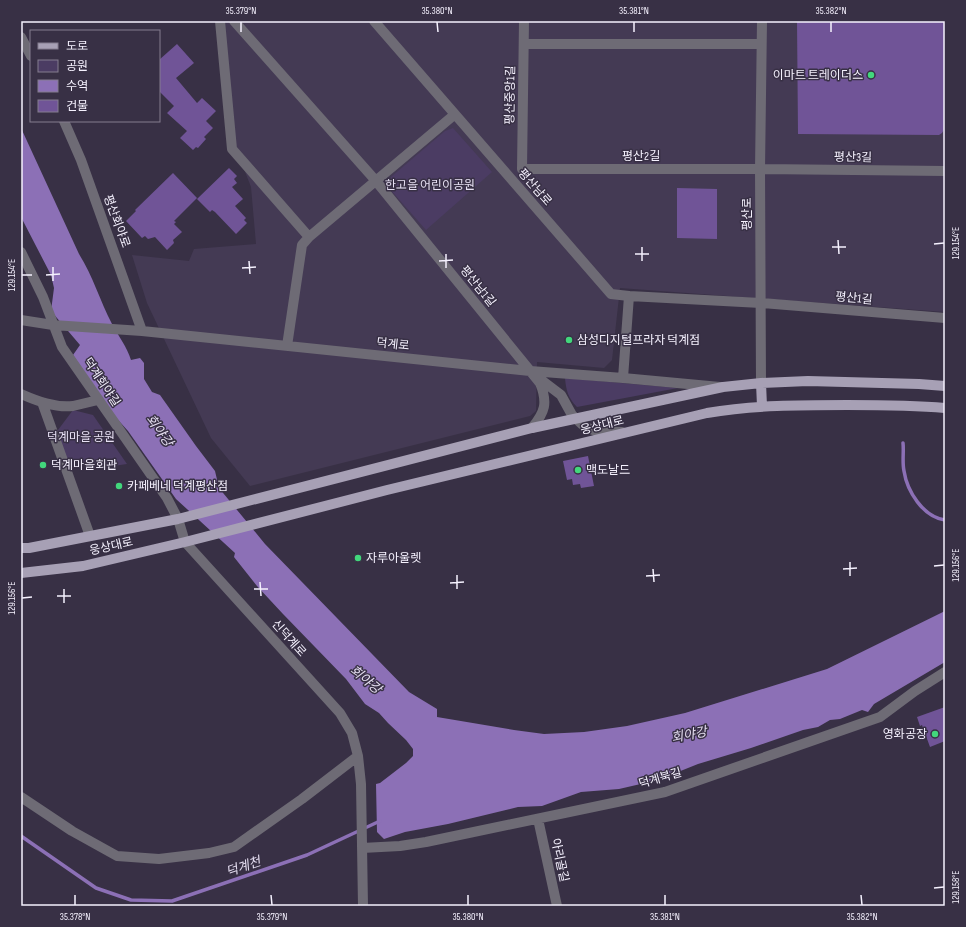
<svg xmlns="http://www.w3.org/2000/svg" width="966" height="927" font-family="'Sofia Sans Condensed','Noto Sans KR',sans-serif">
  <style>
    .built { fill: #443a54 }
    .green { fill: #4b3c63 }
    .water { fill: #8c70b6 }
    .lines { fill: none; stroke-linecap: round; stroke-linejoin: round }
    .stream { stroke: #8c70b6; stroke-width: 3.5 }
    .building { fill: #705497 }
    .minor { stroke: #6e6b75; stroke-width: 10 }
    .major { stroke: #a7a0b5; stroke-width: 10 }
    .ticks { fill: none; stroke: #f5f1fe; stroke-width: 1.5 }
    .poi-dot { fill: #42d77c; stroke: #383045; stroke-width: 1.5 }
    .labels { text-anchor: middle; stroke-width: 3; stroke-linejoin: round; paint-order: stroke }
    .poi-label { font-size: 12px; fill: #f5f1fe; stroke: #383045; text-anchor: start }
    .street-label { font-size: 12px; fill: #f5f1fe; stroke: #383045 }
    .park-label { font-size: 12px; fill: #e7e0f4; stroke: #383045 }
    .water-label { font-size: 13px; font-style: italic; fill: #e5def1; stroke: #383045 }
    .neatline { fill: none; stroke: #f5f1fe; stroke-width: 1.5 }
    .ticks-label { font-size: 10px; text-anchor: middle; fill: #f5f1fe }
  </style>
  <rect width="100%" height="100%" fill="#383045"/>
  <!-- built -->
  <path class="built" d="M223,21h722v291l-325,-24 -8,72 -8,8 -67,-6 -1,49 -6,5 -280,70 -39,-48 -64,-135 -15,-48 57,6 5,-12 62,-5 -5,-57 -16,-41z"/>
  <!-- green -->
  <path class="green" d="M453,128l39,44 -66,58 -37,-42 2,-11 54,-46z
    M565,378l113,10 -101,19c-9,-9 -11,-17 -12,-29z
    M73,410l20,5 34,49 -35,5 -11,-9h-22l-7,-22z"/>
  <!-- water -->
  <path class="water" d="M21,128l58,126c14,22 21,47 33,70 7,13 15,23 19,36l9,-2 4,5v16l8,13 8,3 36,51 19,25 4,17 46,56 144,148 28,17v8l77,13 30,4 40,-2 43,-6 58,-13 142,-44 118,-58v51l-71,42 -6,8 -6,-2 -22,9 -10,1 -12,7 -15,3 -52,18 -53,16 -40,16 -39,9 -38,3 -39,14 -24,1 -70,17 -43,8 -21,7 -7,-7 -1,-48 4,-1 26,-20 7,-7v-7l-7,-9 -18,-17 -9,-10 -14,-9 -19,-25 -63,-65 -26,-28 -23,-29 1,-4 -59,-54 -48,-68 -18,-20 -37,-56 7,-10 -29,-34 3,-23 -3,-13 -30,-58z"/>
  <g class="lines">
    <!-- stream -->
    <path class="stream" d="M903,443c1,9 -1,19 1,28 3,20 19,46 41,49
      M21,836l75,52 35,12 41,1 135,-46 73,-34"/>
  </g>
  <!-- building -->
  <path class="building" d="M797,21h148v107l-3,5 -3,2 -141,-1z
    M177,44l17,19 -18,15 21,25 5,-5 14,13 -10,10 7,7 -9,9 2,2 -8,9 -2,-1 -3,3 -13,-12 7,-7 -20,-18 7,-7 -15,-15v-31z
    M229,168l8,8 -3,3 3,4 -5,4 11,12 -8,7 11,12 -2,2 3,3 -11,11 -21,-22 -3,-2 -2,2 -13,-13z
    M173,173l24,25 -23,23 2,1 -2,2 8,8 -9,8 1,3 -7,7 -12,-13 -7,2 -3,-3 -3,2 -16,-17 10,-10 -1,-1z
    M677,188l40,1v50l-40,-1z
    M588,456l6,30 -13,2 -1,-4 -7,1 -1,-6 -5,1 -4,-19z
    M945,707v34l-15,6 -8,-22 -2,1 -3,-9z"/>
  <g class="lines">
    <!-- minor -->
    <path class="minor" d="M220,21l12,128 77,88
      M234,21l142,160 164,202c8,20 5,29 -8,45
      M374,21l237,273 18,2 -6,82
      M21,37l10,19
      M524,44h237
      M64,121l17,39 61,171
      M522,169h238l185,2
      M522,169l2,-148
      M21,252l22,45 19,50 105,151 11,21 7,23 155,171 12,20 6,23 3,28 2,122
      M629,296l132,7 184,15
      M21,320l32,5 89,6 388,40 93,7 97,9
      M287,346l15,-101 7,-8 145,-122
      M536,376l25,19 11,20 13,12 11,4 26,1
      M761,383l-1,-214 2,-148
      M21,394c16,7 34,14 52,12 8,-2 17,-4 25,-6
      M42,402l48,134
      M21,797l51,34 45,25 42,3 50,-6 25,-6 68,-48 56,-43
      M538,819l19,87
      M362,848l38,-2 26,-4 239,-50 215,-75 35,-26 30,-19"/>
    <!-- major -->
    <path class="major" d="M761,383l1,23
      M21,548h8l149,-29 354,-91 191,-41 38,-4 47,-2 111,3 26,2
      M21,573l62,-7 102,-24 202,-52 320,-77c47,-8 93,-8 140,-8 33,0 65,0 98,3"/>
  </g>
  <!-- ticks -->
  <path class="ticks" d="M241,22v10M437,22l1,10M634,22v10M831,22v10M838,240l1,14M934,244l10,-1M642,247v14M832,247h14M446,254v14M635,254h14M249,261l1,13M439,261l14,-1M53,267v14M242,268l14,-1M22,275h10M46,275l14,-1M850,562v14M934,566l10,-1M653,569l1,13M843,569l14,-1M457,575v14M646,576l14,-1M260,582l1,14M450,583l14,-1M64,589v14M254,589h14M57,596h14M22,598l10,-1M934,888l10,-1M75,895v10M271,895l1,10M468,895v10M665,895v10M861,895l1,10"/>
  <!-- markers -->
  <g class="poi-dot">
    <circle cx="871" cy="75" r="4"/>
    <circle cx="569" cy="340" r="4"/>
    <circle cx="43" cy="465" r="4"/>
    <circle cx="578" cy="470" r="4"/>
    <circle cx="119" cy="486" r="4"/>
    <circle cx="358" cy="558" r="4"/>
    <circle cx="935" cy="734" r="4"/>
  </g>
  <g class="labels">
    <!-- poi labels -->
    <g class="poi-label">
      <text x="863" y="79" text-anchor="end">이마트 트레이더스</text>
      <text x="577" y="344">삼성디지털프라자 덕계점</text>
      <text x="51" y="469">덕계마을회관</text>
      <text x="586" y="474">맥도날드</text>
      <text x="127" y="490">카페베네 덕계평산점</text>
      <text x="366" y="562">자루아울렛</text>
      <text x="927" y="738" text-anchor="end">영화공장</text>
    </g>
    <!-- street labels -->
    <g class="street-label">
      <text transform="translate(510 95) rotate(-89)" y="4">평산중앙1길</text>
      <text x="641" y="160">평산2길</text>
      <text transform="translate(853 157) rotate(1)" y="4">평산3길</text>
      <text transform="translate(535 187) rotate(49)" y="4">평산남로</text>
      <text transform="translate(747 214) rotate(-90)" y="4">평산로</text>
      <text transform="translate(117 221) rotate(70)" y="4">평산회야로</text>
      <text transform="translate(478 286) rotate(51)" y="4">평산남1길</text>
      <text transform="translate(854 298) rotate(5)" y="4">평산1길</text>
      <text transform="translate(393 344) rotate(6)" y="4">덕계로</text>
      <text transform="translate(102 382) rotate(56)" y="4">덕계회야길</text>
      <text transform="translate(602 425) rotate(-14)" y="4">웅상대로</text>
      <text transform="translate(111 546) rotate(-13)" y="4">웅상대로</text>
      <text transform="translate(289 638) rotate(48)" y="4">신덕계로</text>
      <text transform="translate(660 778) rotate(-16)" y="4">덕계북길</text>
      <text transform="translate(560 860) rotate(78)" y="4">아리골길</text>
    </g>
    <!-- park labels -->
    <g class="park-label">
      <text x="430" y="189">한고을 어린이공원</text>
      <text x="81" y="441">덕계마을 공원</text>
    </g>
    <!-- water labels -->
    <g class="water-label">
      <text transform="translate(160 430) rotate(54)" y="5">회야강</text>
      <text transform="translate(366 679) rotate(39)" y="5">회야강</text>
      <text transform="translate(689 734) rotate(-11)" y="5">회야강</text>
      <text transform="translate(243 866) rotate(-19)" y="5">덕계천</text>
    </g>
  </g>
  <!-- border -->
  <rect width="966" height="927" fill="none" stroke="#383045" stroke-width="44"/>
  <!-- legend -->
  <rect x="30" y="30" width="130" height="92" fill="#383045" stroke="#847d8f"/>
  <rect x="38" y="43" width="20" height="6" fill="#a7a0b5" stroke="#847d8f"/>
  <text x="66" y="50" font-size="12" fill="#f5f1fe">도로</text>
  <rect x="38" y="60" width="20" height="12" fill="#4b3c63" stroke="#847d8f"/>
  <text x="66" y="70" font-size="12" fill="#f5f1fe">공원</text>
  <rect x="38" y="80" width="20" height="12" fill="#8c70b6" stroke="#847d8f"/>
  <text x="66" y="90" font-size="12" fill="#f5f1fe">수역</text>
  <rect x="38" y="100" width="20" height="12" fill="#705497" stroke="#847d8f"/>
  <text x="66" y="110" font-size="12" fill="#f5f1fe">건물</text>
  <rect x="22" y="22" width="922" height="883" class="neatline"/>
  <g class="ticks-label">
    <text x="241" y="14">35.379°N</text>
    <text x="437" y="14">35.380°N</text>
    <text x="634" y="14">35.381°N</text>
    <text x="831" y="14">35.382°N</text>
    <text transform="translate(955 243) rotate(-90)" y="4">129.154°E</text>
    <text transform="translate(11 275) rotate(-90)" y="4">129.154°E</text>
    <text transform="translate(955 565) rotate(-90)" y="4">129.156°E</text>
    <text transform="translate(11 598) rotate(-90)" y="4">129.156°E</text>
    <text transform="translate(955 887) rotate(-90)" y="4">129.158°E</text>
    <text x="75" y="920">35.378°N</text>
    <text x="272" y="920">35.379°N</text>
    <text x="468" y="920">35.380°N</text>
    <text x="665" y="920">35.381°N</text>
    <text x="862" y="920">35.382°N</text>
  </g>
</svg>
